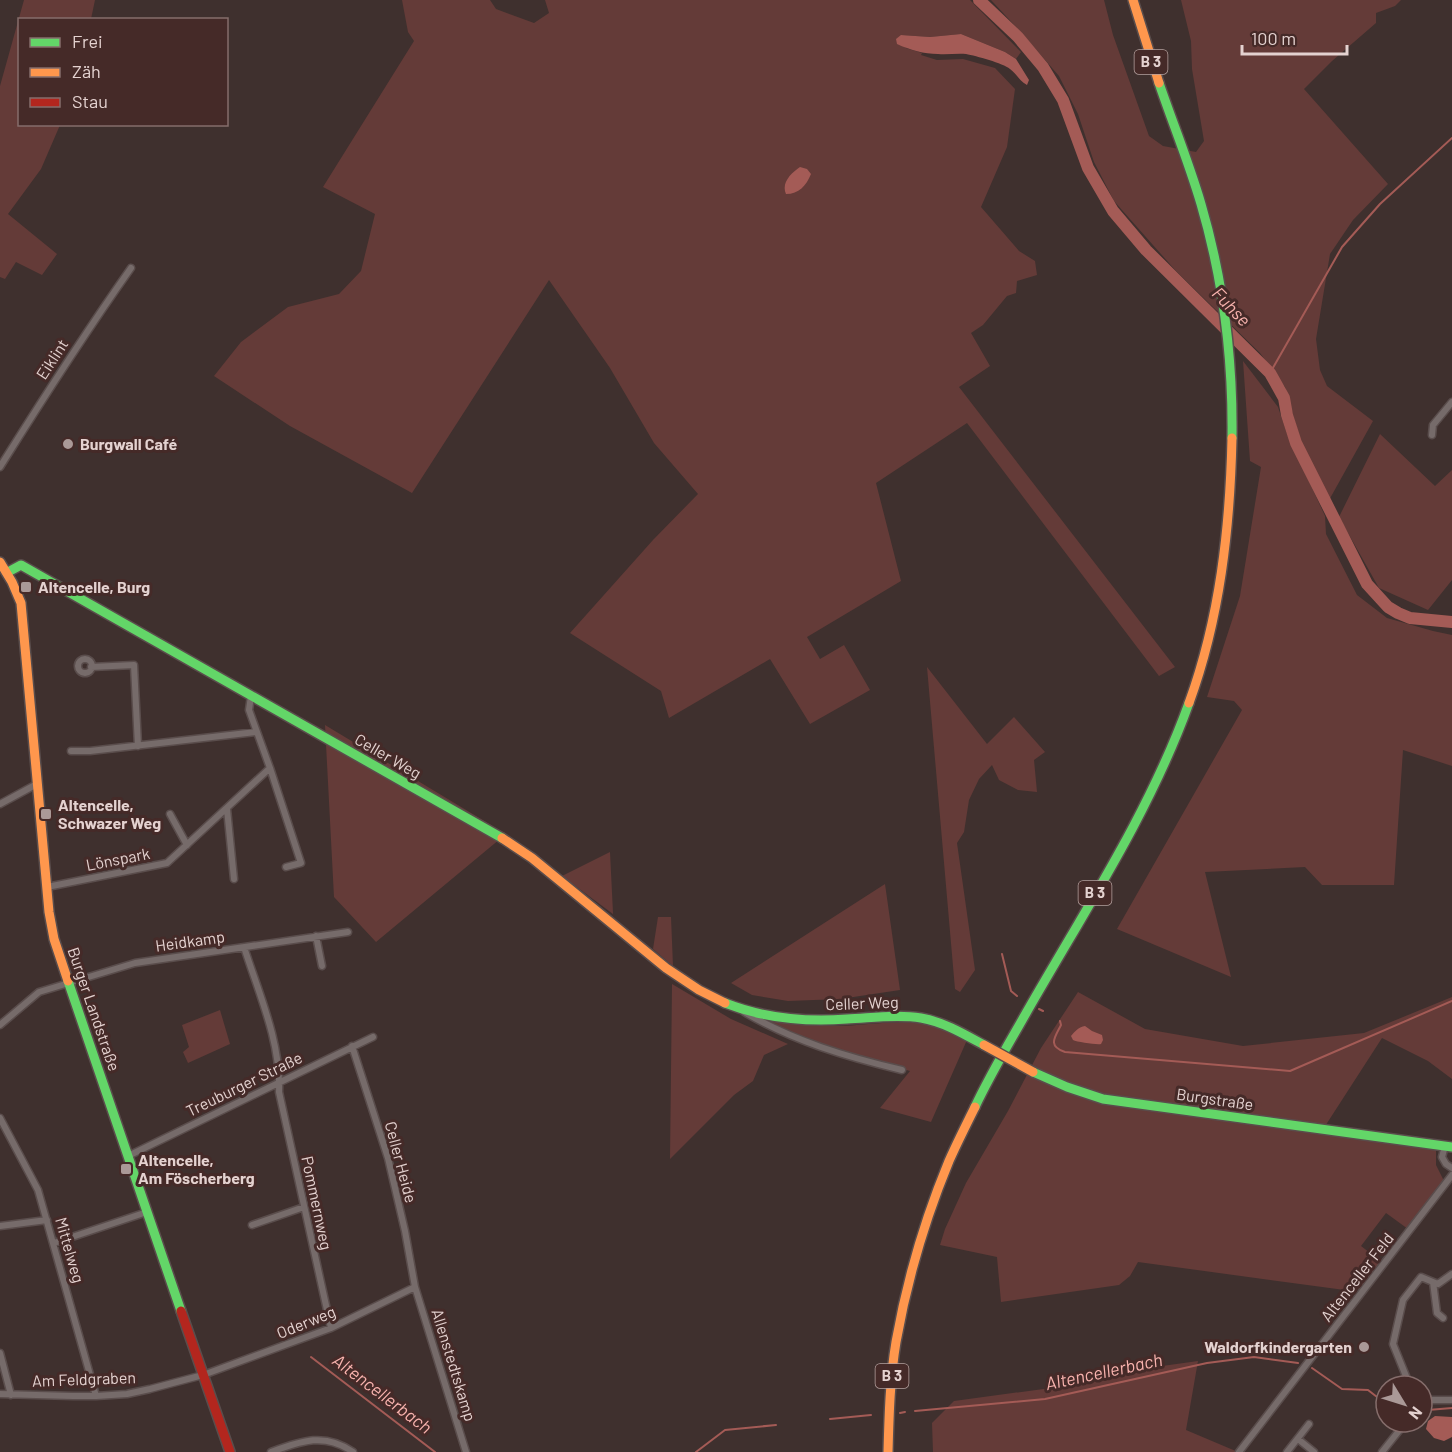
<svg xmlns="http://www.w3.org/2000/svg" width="1452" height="1452" font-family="Barlow,sans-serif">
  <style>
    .green { fill: #643b38 }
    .water { fill: #a45b56 }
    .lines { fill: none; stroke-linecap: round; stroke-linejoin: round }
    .stream { stroke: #a45b56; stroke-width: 2 }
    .river { stroke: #a45b56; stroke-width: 12 }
    .street-casing { stroke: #5a4d4c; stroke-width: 9 }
    .fast-casing { stroke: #5a4d4c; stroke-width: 12 }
    .slow-casing { stroke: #5a4d4c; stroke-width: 12 }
    .jam-casing { stroke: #5a4d4c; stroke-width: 12 }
    .street { stroke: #766b6a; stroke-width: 6 }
    .fast { stroke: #63d668; stroke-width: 9 }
    .slow { stroke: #ff974d; stroke-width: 9 }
    .jam { stroke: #b3261e; stroke-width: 9 }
    .slow-bridge-casing { stroke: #5a4d4c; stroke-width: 12; stroke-linecap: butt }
    .slow-bridge { stroke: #ff974d; stroke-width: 9 }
    .poi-dot { fill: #aa9997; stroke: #452a28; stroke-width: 2 }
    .labels { text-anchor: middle; stroke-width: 6; stroke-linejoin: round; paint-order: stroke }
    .shield { fill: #452a28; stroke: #b4a09e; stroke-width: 1.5 }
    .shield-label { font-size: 15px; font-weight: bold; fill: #e4d2d0 }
    .street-label { font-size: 16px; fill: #e4d2d0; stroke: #452a28 }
    .poi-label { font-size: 16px; font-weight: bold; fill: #e4d2d0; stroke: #452a28; text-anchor: start }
    .water-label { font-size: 18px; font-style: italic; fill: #f8b3ae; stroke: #452a28 }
  </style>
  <rect width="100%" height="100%" fill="#3f302e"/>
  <!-- green -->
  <path class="green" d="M24,0h71l-4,19 -71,1v104l40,1 -19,44 -33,45 49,40 -15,21 -26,-13 -11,17 -5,-2v-191z
    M402,0h88l6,9 38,14 15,-10 -4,-13h425l51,52 -5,7 -11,-7 -44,-18 -31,3 -29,-2 5,13 16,5 -1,2 16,5 26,-1 32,9 20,21 -8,58 -26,60 38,44 16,10 2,14 -20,6 -1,12 -9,3 -24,29 -12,8 19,33 -31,21 216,280 -16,9 -192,-253 -91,60 25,98 -94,56 13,22 24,-14 26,45 -60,34 -40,-65 -101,59 -8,-27 -91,-58 83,-93 45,-46 -44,-51 -44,-75 -61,-88 -137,213 -122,-67 -76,-50 27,-34 47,-35 51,-13 22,-23 14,-57 -52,-27 91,-146 -6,-9z
    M991,0h113l9,35 36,101 14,10 33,6 8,-11 -12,-72 -1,-28 -10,-41h220l-6,6 -19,7v10l-44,38 -28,28 84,95 -35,36 -23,34 -14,85 4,31 7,16 46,35 -45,81 -25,-53 -18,-62 -25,-34 -84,-82 -62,-70 -20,-39 -16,-48 -19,-38 -40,-46z
    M1243,361l35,46 9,27 38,82 1,18 31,61 30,23 46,13 19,4v131l-49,-16 -9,135h-72l-17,-18 -100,5 26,105 -114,-48 125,-219 -8,-9 -27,-4 33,-101 21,-129 -11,-6z
    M1380,434l55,52 17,-16v110l-24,30 -49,-22 -40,-71z
    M927,667l60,77 27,-27 31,35 -11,8 3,32 -19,-2 -19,-10 -7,-15 -13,14 -10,21 -5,32 -7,11 18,127 -15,22 -5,-3z
    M325,725l181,109 -130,108 -42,-45z
    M610,852l3,61v1l-51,-38z
    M885,884l15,106 -60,9 -52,2 -36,-6 -21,-12z
    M658,917h13l2,49 -20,-17z
    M672,984l59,35 57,25 -24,11 -11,26 -19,14 -64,64z
    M1078,992l67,37 98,17 121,-13 88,-36v82l-24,-18 -46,-23 -62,96 116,14v17l8,16 -36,48 -22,-16 -25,33 22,17 -19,24 -12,4 -214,-29 -8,14 -11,9 -118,17 -4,-45 -57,-12 5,-16 21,-46 42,-72 33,-63z
    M220,1010l10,34 -42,19 -5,-11 6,-5 -7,-22z
    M756,1016c24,5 49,9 74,10 36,1 76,-10 111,2 9,3 17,8 26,12l-36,82 -51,-14 30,-37c-15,-5 -30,-7 -45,-12 -38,-11 -74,-26 -109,-43z
    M1198,1361l-12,69 52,22h-305l-1,-29 22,-22 126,-17 75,-17z"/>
  <!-- water -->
  <path class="water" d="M961,34l44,18 11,7 13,21 -2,5c-8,-4 -10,-11 -17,-16 -7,-6 -34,-13 -44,-15 -9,-1 -19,1 -28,0 -14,0 -28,-4 -41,-10l-1,-5 5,-4 29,2z
    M800,167l7,2 4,5c-5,12 -12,20 -25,20 -5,-11 5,-21 14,-27z
    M1085,1026l7,5 10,4 1,5 -2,4c-4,1 -24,-2 -28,-4l-2,-4c4,-5 8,-9 14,-10z
    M1435,1416l17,1v20l-8,4 -10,-3 -8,-9 2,-8z"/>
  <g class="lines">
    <!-- stream -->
    <path class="stream" d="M1270,373l72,-126 38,-43 72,-66
      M1002,954l9,37 6,5
      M1039,1009l4,2
      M1060,1021l1,4c-6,12 -14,21 4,27l225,19 162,-70
      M311,1357l124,95
      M1312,1368l30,21 26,1 18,14
      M915,1411l130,-12 162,-36 47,-6 44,6
      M900,1413l5,-1
      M1422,1415l6,-5 24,-2
      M830,1419l41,-4
      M696,1452l29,-22 51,-5"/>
    <!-- river -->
    <path class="river" d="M979,0l39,37 25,30 20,33 25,68 25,43 33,39 124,123 14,25 3,17 9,28 71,141 21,23 10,6 12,5 42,4"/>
    <!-- street casing -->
    <g class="street-casing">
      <path id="street" d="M1432,435l1,-10 19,-23
        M0,467c42,-67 85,-134 131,-199
        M78 666a7 7 0 1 1 14 0a7 7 0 1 1-14 0Z
        M91,667l43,-2 4,81
        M71,751h19l166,-19
        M270,768l31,95 -15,4
        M0,804l37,-20
        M227,809l7,70
        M170,814l17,31
        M47,887l120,-24 103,-95 -21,-58 2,-14
        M316,936l6,30
        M244,947c15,47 37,95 35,145l52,236
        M744,1012c49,29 103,45 158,58
        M0,1025l39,-33 96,-29 213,-31
        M352,1046l36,112 17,73 10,56 51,165
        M0,1118l38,72 58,206
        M1445,1146l-3,11 4,7 6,4
        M128,1156l245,-119
        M252,1225l52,-18
        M0,1226l47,-6
        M54,1243l93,-31
        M1443,1318l-6,-5 -4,-31 5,2 14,-10
        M0,1353l11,42
        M1410,1386l-17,-42 10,-44 18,-23 12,5
        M0,1394l73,2h23l31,-2 23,-5 53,-14 128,-47 84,-41
        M1422,1403l9,-3h21
        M1298,1439l16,13
        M271,1452c30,-11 54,-20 82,0
        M1239,1452l213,-277
        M1287,1452l22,-28
        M1382,1452l24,-30"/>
    </g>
    <!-- fast casing -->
    <g class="fast-casing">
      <path id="fast" d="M1159,83c14,41 30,80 42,121 22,75 32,156 31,234
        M8,572l13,-7 481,273
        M68,981l113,330
        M725,1003c38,15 81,19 122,16 24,-1 50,-5 74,-1 23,4 43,16 63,27
        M1033,1072l34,15 36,12 349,48
        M975,1107c15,-32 33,-62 50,-92 58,-102 124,-201 164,-312"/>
    </g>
    <!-- slow casing -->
    <g class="slow-casing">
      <path id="slow" d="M1133,0l26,83
        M0,562l12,20 9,21 28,309 5,27 14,42
        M1189,703c31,-85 41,-175 43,-265
        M502,838l30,20 134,110 33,22 26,13
        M888,1452c1,-37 2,-74 8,-110 11,-62 29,-123 53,-181 8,-18 17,-36 26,-54"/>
    </g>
    <!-- jam casing -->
    <g class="jam-casing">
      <path id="jam" d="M181,1311l49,141"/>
    </g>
    <!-- street -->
    <use href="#street" class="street"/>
    <!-- fast -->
    <use href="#fast" class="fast"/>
    <!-- slow -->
    <use href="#slow" class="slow"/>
    <!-- jam -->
    <use href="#jam" class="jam"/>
    <!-- slow-bridge casing -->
    <g class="slow-bridge-casing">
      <path id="slow-bridge" d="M984,1045l49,27"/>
    </g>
    <!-- slow-bridge -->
    <use href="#slow-bridge" class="slow-bridge"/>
  </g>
  <!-- markers -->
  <g class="poi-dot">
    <circle cx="68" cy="444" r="6"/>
    <rect x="20" y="581" width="12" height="12" rx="3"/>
    <rect x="40" y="808" width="12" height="12" rx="3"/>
    <rect x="120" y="1163" width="12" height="12" rx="3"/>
    <circle cx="1364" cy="1347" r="6"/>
  </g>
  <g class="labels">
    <!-- shield labels -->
    <g class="shield">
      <rect x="1134.5" y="50" width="33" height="24" rx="4.5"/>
      <rect x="1078.5" y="881" width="33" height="24" rx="4.5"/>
      <rect x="875.5" y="1364" width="33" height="24" rx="4.5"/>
    </g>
    <g class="shield-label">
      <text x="1151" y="67">B 3</text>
      <text x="1095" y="898">B 3</text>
      <text x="892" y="1381">B 3</text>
    </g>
    <!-- street labels -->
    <g class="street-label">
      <text transform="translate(52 359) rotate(-57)" y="6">Eiklint</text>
      <text transform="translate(388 756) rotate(30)" y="6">Celler Weg</text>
      <text transform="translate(118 859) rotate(-11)" y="6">Lönspark</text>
      <text transform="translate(190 941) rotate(-8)" y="6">Heidkamp</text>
      <text transform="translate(862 1003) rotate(-2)" y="6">Celler Weg</text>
      <text transform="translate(94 1009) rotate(71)" y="6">Burger Landstraße</text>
      <text transform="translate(244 1084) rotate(-26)" y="6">Treuburger Straße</text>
      <text transform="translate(1215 1099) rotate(8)" y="6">Burgstraße</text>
      <text transform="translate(401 1162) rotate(75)" y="6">Celler Heide</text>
      <text transform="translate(317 1203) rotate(78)" y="6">Pommernweg</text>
      <text transform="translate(70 1250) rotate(74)" y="6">Mittelweg</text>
      <text transform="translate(1357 1277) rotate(-52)" y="6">Altenceller Feld</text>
      <text transform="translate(306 1322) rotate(-22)" y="6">Oderweg</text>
      <text transform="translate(454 1365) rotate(73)" y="6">Allenstedtskamp</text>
      <text transform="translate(84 1379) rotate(-2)" y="6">Am Feldgraben</text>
    </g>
    <!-- poi labels -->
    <g class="poi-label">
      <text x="80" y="450">Burgwall Café</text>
      <text x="38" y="593">Altencelle, Burg</text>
      <text x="58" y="811">Altencelle,<tspan x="58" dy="18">Schwazer Weg</tspan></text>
      <text x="138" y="1166">Altencelle,<tspan x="138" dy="18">Am Föscherberg</tspan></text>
      <text x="1352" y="1353" text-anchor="end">Waldorfkindergarten</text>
    </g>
    <!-- water labels -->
    <g class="water-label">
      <text transform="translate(1231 307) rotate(46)" y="6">Fuhse</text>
      <text transform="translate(1104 1372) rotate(-12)" y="6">Altencellerbach</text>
      <text transform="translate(382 1394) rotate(37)" y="6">Altencellerbach</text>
    </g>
  </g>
  <!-- legend -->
  <rect x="18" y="18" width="210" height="108" fill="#452a28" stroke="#856d6b" stroke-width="1.5"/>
  <rect x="30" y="38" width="30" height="9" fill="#63d668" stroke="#856d6b" stroke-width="1.5"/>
  <text x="72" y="48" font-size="18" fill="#e4d2d0">Frei</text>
  <rect x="30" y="68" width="30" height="9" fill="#ff974d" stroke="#856d6b" stroke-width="1.5"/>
  <text x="72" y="78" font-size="18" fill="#e4d2d0">Zäh</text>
  <rect x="30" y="98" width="30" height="9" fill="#b3261e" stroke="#856d6b" stroke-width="1.5"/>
  <text x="72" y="108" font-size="18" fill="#e4d2d0">Stau</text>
  <!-- north arrow -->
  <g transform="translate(1404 1404) rotate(128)"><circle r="28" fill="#452a28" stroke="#856d6b" stroke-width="1.5"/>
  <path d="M0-4.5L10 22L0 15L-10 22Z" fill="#aa9997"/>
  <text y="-9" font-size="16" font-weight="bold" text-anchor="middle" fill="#e4d2d0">N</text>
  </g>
  <!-- scale -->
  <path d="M1242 45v9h105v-9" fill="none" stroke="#e4d2d0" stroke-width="3"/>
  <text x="1251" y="45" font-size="18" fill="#e4d2d0" stroke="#452a28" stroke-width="4.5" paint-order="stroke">100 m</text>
</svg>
